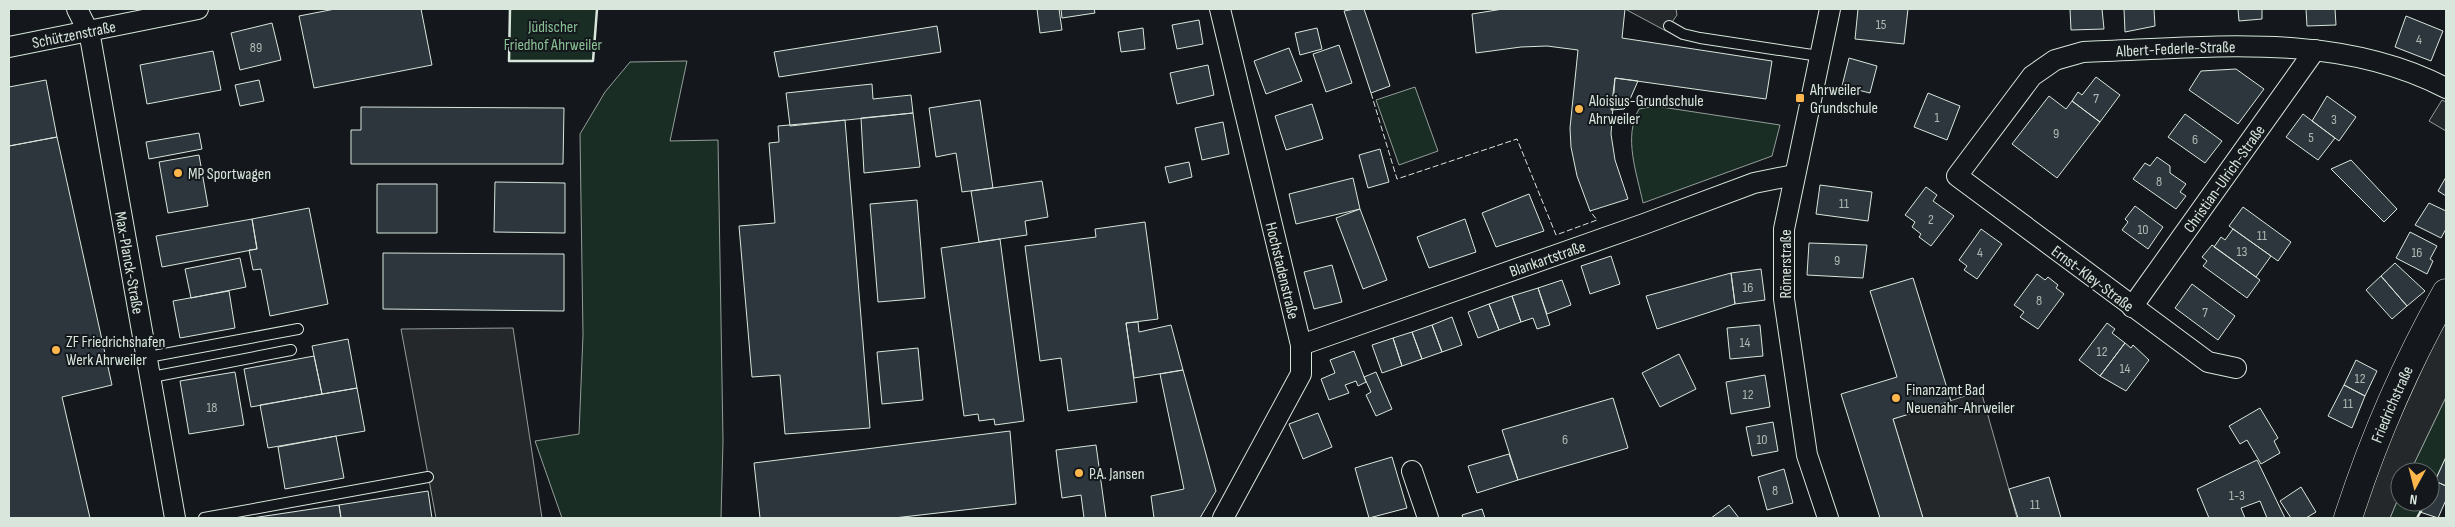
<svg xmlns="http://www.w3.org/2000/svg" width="2455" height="527" font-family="'Sofia Sans Condensed',sans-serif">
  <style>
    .green { fill: #1a2d24; stroke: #939e99 }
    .parking { fill: #24282b; stroke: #939e99 }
    .building { fill: #2c363c; stroke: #d8e6dc }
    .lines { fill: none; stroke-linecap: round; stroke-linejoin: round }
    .lane-casing { stroke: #d8e6dc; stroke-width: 12 }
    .street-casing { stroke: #d8e6dc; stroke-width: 22 }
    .secondary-casing { stroke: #d8e6dc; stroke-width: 29 }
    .lane { stroke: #14181c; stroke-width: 10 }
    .street { stroke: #14181c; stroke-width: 20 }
    .secondary { stroke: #14181c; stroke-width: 28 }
    .fence { stroke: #d8e6dc; stroke-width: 1; stroke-dasharray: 6 2.5; stroke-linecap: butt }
    .wall { stroke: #d8e6dc; stroke-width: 2.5 }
    .poi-dot { fill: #ffb74d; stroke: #14181c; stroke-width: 2 }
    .labels { text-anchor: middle; stroke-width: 4; stroke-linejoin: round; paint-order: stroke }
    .number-label { font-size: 14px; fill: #adbab4 }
    .park-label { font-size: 16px; fill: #8ac095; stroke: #14181c }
    .street-label { font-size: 16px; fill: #d8e6dc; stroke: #14181c }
    .poi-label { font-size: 16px; fill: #d8e6dc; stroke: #14181c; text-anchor: start }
  </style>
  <rect width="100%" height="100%" fill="#14181c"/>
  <!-- green -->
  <path class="green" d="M510,9h87l-4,52h-84z
    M687,61l-17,80 48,-1 5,301 -2,77h-159l-27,-77 44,-7 4,-99 -3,-201 25,-42 25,-30z
    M1415,87l23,64 -39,14 -23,-65z
    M1655,106l125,19 -8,31 -129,47c-6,-29 -20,-66 -4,-94z
    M2446,397v60l-16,34v-19h-20z
    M2400,494v8h25l-8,16h-27z"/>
  <!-- parking -->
  <path class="parking" d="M1625,9h51l1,6 -11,16z
    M2442,100l4,2v29l-17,-10z
    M2446,322v75l-36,75h-10v22l-10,24h-31l32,-80 42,-93z
    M513,328l29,190h-106l-35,-189z
    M1981,391l36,127h-94l-30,-99z"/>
  <!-- building -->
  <path class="building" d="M335,9h86l11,56 -118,23 -15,-72z
    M1037,9h22l3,21 -22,3z
    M1061,9h33l1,4 -33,5z
    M1355,9h9l26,77 -19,7 -27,-82z
    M1503,9h122l-3,29 150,23 -6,38 -151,-21 -4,56 4,26 13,39 -38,12 -13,-35 -6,-29 -1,-19 8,-78 -31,-4 -26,1 -45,6 -4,-39z
    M1858,9h50l-4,35 -49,-5z
    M2070,9h32l2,20 -33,1z
    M2124,9h30l1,17 -30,6z
    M2238,9h24v10l-23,2z
    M2306,9h29l1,16 -29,1z
    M2406,16l37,15 -12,30 -36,-14z
    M1199,20l4,24 -26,5 -5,-24z
    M272,23l9,37 -41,10 -9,-37z
    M937,26l4,26 -162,25 -5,-25z
    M1143,28l2,21 -24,3 -3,-20z
    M1317,28l5,21 -22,6 -5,-22z
    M1339,45l13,38 -26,9 -13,-38z
    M1289,48l13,33 -36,13 -12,-33z
    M213,51l8,39 -74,14 -7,-39z
    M1849,58l28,8 -7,27 -28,-7z
    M1208,65l6,30 -37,9 -7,-31z
    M2236,69l28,20 -26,35 -49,-34 12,-19z
    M2096,77l24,18 -20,27 -28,-21 6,-9 4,3z
    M1615,78l23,3 -11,25 -3,3 -13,1z
    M46,80l11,57 -48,9v-59z
    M259,80l5,21 -24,5 -5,-21z
    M872,84l1,15 38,-4 2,18 -123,13 -4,-33z
    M1928,93l32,13 -13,34 -33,-13z
    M2049,96l17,13 6,-8 28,21 -43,56 -45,-34z
    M2327,96l29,21 -17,24 -27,-20z
    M980,100l13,88 -31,4 -6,-39 -20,4 -7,-49z
    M1312,104l11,35 -37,11 -11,-34z
    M361,107l203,1 -1,56h-212v-34h10z
    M913,113l7,54 -56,6 -3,-55z
    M2185,114l37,27 -17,22 -37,-26z
    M2303,114l32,24 -17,22 -32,-23z
    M845,120l25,308 -85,6 -5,-59 -28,2 -13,-151 36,-3 -6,-80 10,-1 -1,-16z
    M1223,122l6,32 -27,6 -7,-32z
    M199,133l3,16 -53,10 -3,-17z
    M57,137l55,248 -50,12 28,121h-81v-372z
    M1380,149l9,33 -21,6 -9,-33z
    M199,155l9,51 -40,7 -9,-51z
    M2157,157l13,9v7l16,11 -6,8 6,4 -10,13 -43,-30 12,-16 5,3z
    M2351,160l46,49 -13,13 -53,-53z
    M1189,162l3,15 -23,6 -4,-16z
    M2446,177v19l-8,-5z
    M1353,178l7,31 -64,15 -7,-30z
    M1042,181l6,36 -23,4 2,14 -48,7 -8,-51z
    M495,182l70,1v50l-71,-1z
    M377,184h60v49h-60z
    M1820,185l52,7 -4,29 -52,-7z
    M1926,187l11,8 -4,6 21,15 -23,30 -12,-9 2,-3 -9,-7 3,-5 -10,-7z
    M1529,194l15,37 -48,16 -14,-34z
    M917,200l8,98 -47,4 -8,-98z
    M2429,203l17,8v18l-5,9 -26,-13z
    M2135,206l28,21 -15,22 -26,-19 6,-8 -3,-3z
    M2243,207l48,35 -13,19 -49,-35z
    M309,208l19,96 -58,12 -9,-47 -8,1 -4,-20 8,-1 -5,-30z
    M1360,209l27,71 -24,9 -27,-71z
    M252,219l5,30 -95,18 -6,-31z
    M1465,219l11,33 -47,16 -12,-31z
    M1145,222l13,97 -32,4 11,79 -69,9 -7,-53 -21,3 -15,-115 71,-9 -1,-8z
    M1981,229l21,15 -25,35 -13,-9 3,-4 -8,-6z
    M2233,229l38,27 -15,21 -42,-30 7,-10 4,3z
    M2410,232l27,14 -7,13 3,2 -6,13 -31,-16z
    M1000,239l24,182 -29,4 -1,-6 -15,2 -1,-7 -14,2 -23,-168z
    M1809,243l58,2 -4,33 -56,-3z
    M2212,245l48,35 -13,18 -44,-32 4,-5 -5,-4z
    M383,253l181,1v57l-181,-2z
    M1611,256l9,28 -30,10 -9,-28z
    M240,258l6,29 -55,11 -6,-29z
    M2395,263l30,28 -18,15 -26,-30z
    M1332,265l10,37 -28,7 -10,-37z
    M1761,269l4,31 -30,4 -4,-31z
    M1731,273l4,31 -78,25 -11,-33z
    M2037,274l8,6 3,-3 10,8 -2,3 8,6 -26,35 -18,-12 4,-5 -10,-7z
    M2381,276l26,30 -15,13 -26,-29z
    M1913,278l38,123 -58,18 30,99h-43l-39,-124 56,-17 -27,-86z
    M1562,280l9,25 -24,9 -9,-26z
    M2192,284l43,32 -17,24 -43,-32z
    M1538,288l12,37 -13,4 -4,-11 -12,4 -9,-26z
    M229,291l6,37 -55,10 -7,-37z
    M1512,296l9,26 -22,8 -10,-26z
    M1489,304l10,26 -21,8 -10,-26z
    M1452,317l10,28 -20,7 -10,-27z
    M1138,322l1,10 32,-7 12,45 -49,8 -8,-55z
    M2107,323l8,6 -3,4 13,10 -25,33 -21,-16z
    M1432,325l10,27 -20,7 -10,-27z
    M1760,325l3,31 -33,3 -3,-31z
    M1412,332l10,27 -20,7 -9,-28z
    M1393,338l9,28 -20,7 -10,-28z
    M348,339l9,49 -35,6 -10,-48z
    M2125,343l6,5 2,-3 16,15 -23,31 -26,-15z
    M918,348l5,52 -41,4 -5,-52z
    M1354,351l12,31 -8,4 -2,-5 -11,4 4,8 -20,7 -8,-21 14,-6 -5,-13z
    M1679,354l17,35 -36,18 -18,-34z
    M314,356l8,38 -71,13 -7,-38z
    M2356,360l21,11 -12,25 -21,-11z
    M1183,370l33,121 -16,27h-46l-3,-22 33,-7 -24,-115z
    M235,372l9,53 -55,9 -9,-53z
    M1376,372l16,37 -16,7 -10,-21 5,-3 -7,-15z
    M1765,375l5,32 -39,7 -5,-32z
    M2344,385l21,11 -13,32 -24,-12z
    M357,388l8,43 -97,17 -8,-43z
    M1613,398l15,50 -110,32 -16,-50z
    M2260,408l18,30 -4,3 6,12 -19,11 -14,-24 -7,4 -11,-18z
    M1318,413l14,34 -29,12 -14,-35z
    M1773,422l5,29 -26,5 -6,-29z
    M1010,431l6,73 -122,14h-134l-6,-55z
    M336,436l8,42 -59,11 -7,-42z
    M1096,445l10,73h-22l-3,-23 -19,3 -6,-48z
    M1509,454l9,26 -41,13 -9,-27z
    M1392,457l15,51 -38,10 -14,-50z
    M2446,457v29l-11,-5z
    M2257,460l28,58h-18l-7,-17 -19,7 4,10h-36l-12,-29z
    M1784,469l9,34 -26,7 -9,-33z
    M2049,477l12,41h-43l-9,-29z
    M2435,481l11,5v14l-8,18 -18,-6 5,-10h5v-11z
    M2301,487l15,25 -10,6h-15l-11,-17z
    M428,491l4,27h-91l-2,-13z
    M339,505l2,13h-89z
    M1729,505l10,13h-28z
    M1482,509l3,9h-22l-1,-3z"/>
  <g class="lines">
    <!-- lane casing -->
    <g class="lane-casing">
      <path id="lane" d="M1669,26l14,8 17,4 119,18
        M148,357l150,-28
        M152,377l139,-27
        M204,518l224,-41"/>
    </g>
    <!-- street casing -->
    <g class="street-casing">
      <g id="street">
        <path id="s1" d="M77,9l11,22 3,11 84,476"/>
        <path id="s2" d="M1220,9l81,336v29l-78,144"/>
        <path id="s3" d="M9,47l189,-38"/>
        <path id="s4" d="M2132,307l183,-257"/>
        <path id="s5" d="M1301,345l343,-121 110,-41 40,-8"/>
        <path id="s6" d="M2236,368l-28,-6 -251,-186 75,-100 23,-16 28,-8c120,-4 252,-22 363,36"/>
        <path d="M1412,471l16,47"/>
        <path d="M1828,518l-21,-63 -23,-156v-70l46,-220"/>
      </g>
    </g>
    <!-- secondary casing -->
    <g class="secondary-casing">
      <g id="secondary">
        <path id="s7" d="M2348,518c25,-78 58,-154 98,-225"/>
      </g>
    </g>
    <!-- lane -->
    <use href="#lane" class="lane"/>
    <!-- street -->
    <use href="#street" class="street"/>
    <!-- secondary -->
    <use href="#secondary" class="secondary"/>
    <!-- fence -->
    <path class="fence" d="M1371,93l26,86 120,-40 39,96 41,-15 -7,-9"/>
    <!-- wall -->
    <path class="wall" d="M510,9l-1,52h84l4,-52
      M2417,518l5,-9"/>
  </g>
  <!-- markers -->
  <g class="poi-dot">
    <rect x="1795" y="93" width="10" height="10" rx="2.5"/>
    <circle cx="1579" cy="109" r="5"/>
    <circle cx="178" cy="173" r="5"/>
    <circle cx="56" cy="350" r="5"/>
    <circle cx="1896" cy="398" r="5"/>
    <circle cx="1079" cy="473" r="5"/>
  </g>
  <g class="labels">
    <!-- number labels -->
    <g class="number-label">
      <text x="1881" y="29">15</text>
      <text x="2419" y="44">4</text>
      <text x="256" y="52">89</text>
      <text x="2096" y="103">7</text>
      <text x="1937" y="122">1</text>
      <text x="2334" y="124">3</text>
      <text x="2056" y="138">9</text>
      <text x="2311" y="142">5</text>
      <text x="2195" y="144">6</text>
      <text x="2159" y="186">8</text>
      <text x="1844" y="208">11</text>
      <text x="1931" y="224">2</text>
      <text x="2143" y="234">10</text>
      <text x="2262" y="240">11</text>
      <text x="2242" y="256">13</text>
      <text x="1980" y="257">4</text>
      <text x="2417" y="257">16</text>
      <text x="1837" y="265">9</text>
      <text x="1748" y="292">16</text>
      <text x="2039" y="305">8</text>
      <text x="2205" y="317">7</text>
      <text x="1745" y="347">14</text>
      <text x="2102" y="356">12</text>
      <text x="2125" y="373">14</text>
      <text x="2360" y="383">12</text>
      <text x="1748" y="399">12</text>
      <text x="2348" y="408">11</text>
      <text x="212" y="412">18</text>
      <text x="1565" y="444">6</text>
      <text x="1762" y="444">10</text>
      <text x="1775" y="495">8</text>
      <text x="2237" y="500">1-3</text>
      <text x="2035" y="509">11</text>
    </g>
    <!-- park labels -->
    <g class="park-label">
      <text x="553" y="32">Jüdischer<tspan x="553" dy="18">Friedhof Ahrweiler</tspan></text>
    </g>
    <!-- street labels -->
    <g class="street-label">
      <text dy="6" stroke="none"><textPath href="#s3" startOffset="66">Schützenstraße</textPath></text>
      <text dy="6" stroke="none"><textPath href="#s6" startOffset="616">Albert-Federle-Straße</textPath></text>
      <text dy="6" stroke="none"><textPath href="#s4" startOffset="158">Christian-Ulrich-Straße</textPath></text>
      <text dy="6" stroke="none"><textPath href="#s5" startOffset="261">Blankartstraße</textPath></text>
      <text dy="6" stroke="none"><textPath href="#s1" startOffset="260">Max-Planck-Straße</textPath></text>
      <text transform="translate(1785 264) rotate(-90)" y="6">Römerstraße</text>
      <text dy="6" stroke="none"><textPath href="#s2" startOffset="269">Hochstadenstraße</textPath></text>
      <text transform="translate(2093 278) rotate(37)" y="6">Ernst-Kley-Straße</text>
      <text dy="6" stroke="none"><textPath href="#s7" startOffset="122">Friedrichstraße</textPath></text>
    </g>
    <!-- poi labels -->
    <g class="poi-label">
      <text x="1810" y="95">Ahrweiler<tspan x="1810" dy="18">Grundschule</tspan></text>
      <text x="1589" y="106">Aloisius-Grundschule<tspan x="1589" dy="18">Ahrweiler</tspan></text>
      <text x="188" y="179">MP Sportwagen</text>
      <text x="66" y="347">ZF Friedrichshafen<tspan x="66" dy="18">Werk Ahrweiler</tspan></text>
      <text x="1906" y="395">Finanzamt Bad<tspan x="1906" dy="18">Neuenahr-Ahrweiler</tspan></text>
      <text x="1089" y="479">P.A. Jansen</text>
    </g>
  </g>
  <!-- border -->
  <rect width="2455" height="527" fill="none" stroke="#d8e6dc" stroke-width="20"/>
  <!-- north arrow -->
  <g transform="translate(2415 487) rotate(187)"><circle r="24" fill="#14181c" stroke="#626a69"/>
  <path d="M0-4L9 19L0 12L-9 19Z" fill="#ffb74d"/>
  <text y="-8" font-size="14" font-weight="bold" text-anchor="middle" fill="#d8e6dc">N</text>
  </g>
</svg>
